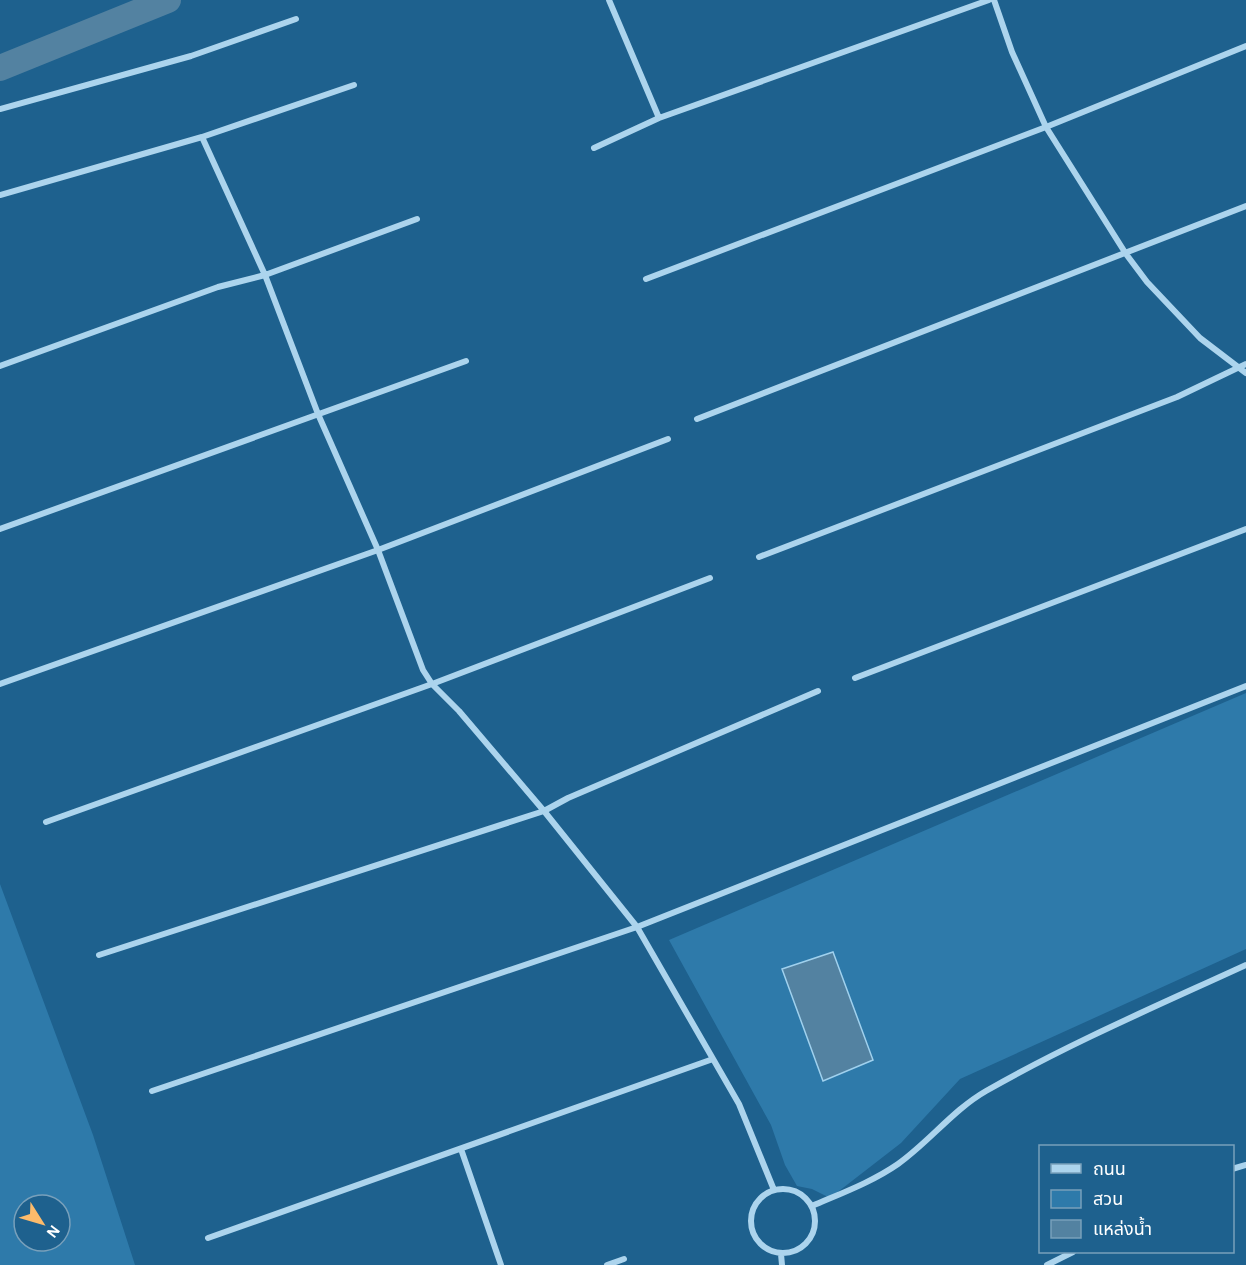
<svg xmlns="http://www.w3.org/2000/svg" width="1246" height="1265" font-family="'Alegreya Sans','Noto Sans Thai',sans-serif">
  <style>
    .green { fill: #2e7aaa; fill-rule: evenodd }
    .water { fill: #5382a1; stroke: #a0d1ee; stroke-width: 1.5 }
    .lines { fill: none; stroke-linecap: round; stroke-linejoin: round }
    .canal { stroke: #5382a1; stroke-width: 26 }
    .street { stroke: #acd4ed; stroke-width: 6 }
  </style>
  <rect width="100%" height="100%" fill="#1e618e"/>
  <!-- green -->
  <path class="green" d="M1246,693v256l-286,130 -59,64 -71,55 -18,-9 -15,-3 -12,-21 -14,-40 -102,-185z
    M0,884l93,251 42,130h-135zM24,1205h36v36h-36z"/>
  <!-- water -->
  <path class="water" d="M833,952l40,108 -50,21 -41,-112z"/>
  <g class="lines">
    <!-- canal -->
    <path class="canal" d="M0,68l168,-68"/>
    <!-- street -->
    <path class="street" d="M609,0l50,118
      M994,0l18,52 34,75 80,127 21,28 53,56 46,35
      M0,109l191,-53 105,-37
      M202,137l63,138 53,139 60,136 45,120 9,14 27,27 85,100 93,116 102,177 35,86
      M594,148l65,-30 330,-118
      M0,195l202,-58 152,-52
      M646,279l400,-152 200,-81
      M0,366l218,-79 47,-12 152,-56
      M697,419l549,-213
      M0,529l466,-168
      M759,557l418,-160 69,-33
      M855,678l391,-149
      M0,684l378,-134 290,-111
      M46,822l386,-138 278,-106
      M99,955l445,-144 24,-13 250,-107
      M152,1091l485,-164 609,-241
      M461,1149l40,116
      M1232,1169l14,-4
      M751 1221a32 32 0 1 1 64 0a32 32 0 1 1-64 0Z
      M812,1206c30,-13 60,-24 86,-42 31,-22 55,-54 88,-73 84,-48 173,-86 260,-126
      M208,1238l505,-179
      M781,1254l1,11
      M607,1265l17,-6
      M1047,1265l26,-13"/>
  </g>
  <!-- legend -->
  <rect x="1039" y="1145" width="195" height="108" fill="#1e618e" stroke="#78a0bb" stroke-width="1.5"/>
  <rect x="1051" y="1164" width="30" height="9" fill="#acd4ed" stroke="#78a0bb" stroke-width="1.5"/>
  <text x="1093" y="1175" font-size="18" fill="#ffffff">ถนน</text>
  <rect x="1051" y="1190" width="30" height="18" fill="#2e7aaa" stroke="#78a0bb" stroke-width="1.5"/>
  <text x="1093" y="1205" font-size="18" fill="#ffffff">สวน</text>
  <rect x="1051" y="1220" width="30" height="18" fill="#5382a1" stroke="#78a0bb" stroke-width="1.5"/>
  <text x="1093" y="1235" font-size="18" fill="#ffffff">แหล่งน้ำ</text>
  <!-- north arrow -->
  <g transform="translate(42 1223) rotate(127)"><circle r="28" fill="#1e618e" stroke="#78a0bb" stroke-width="1.5"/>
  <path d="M0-4.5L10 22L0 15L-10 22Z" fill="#fcbb6b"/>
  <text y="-9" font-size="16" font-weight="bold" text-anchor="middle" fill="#ffffff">N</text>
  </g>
</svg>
